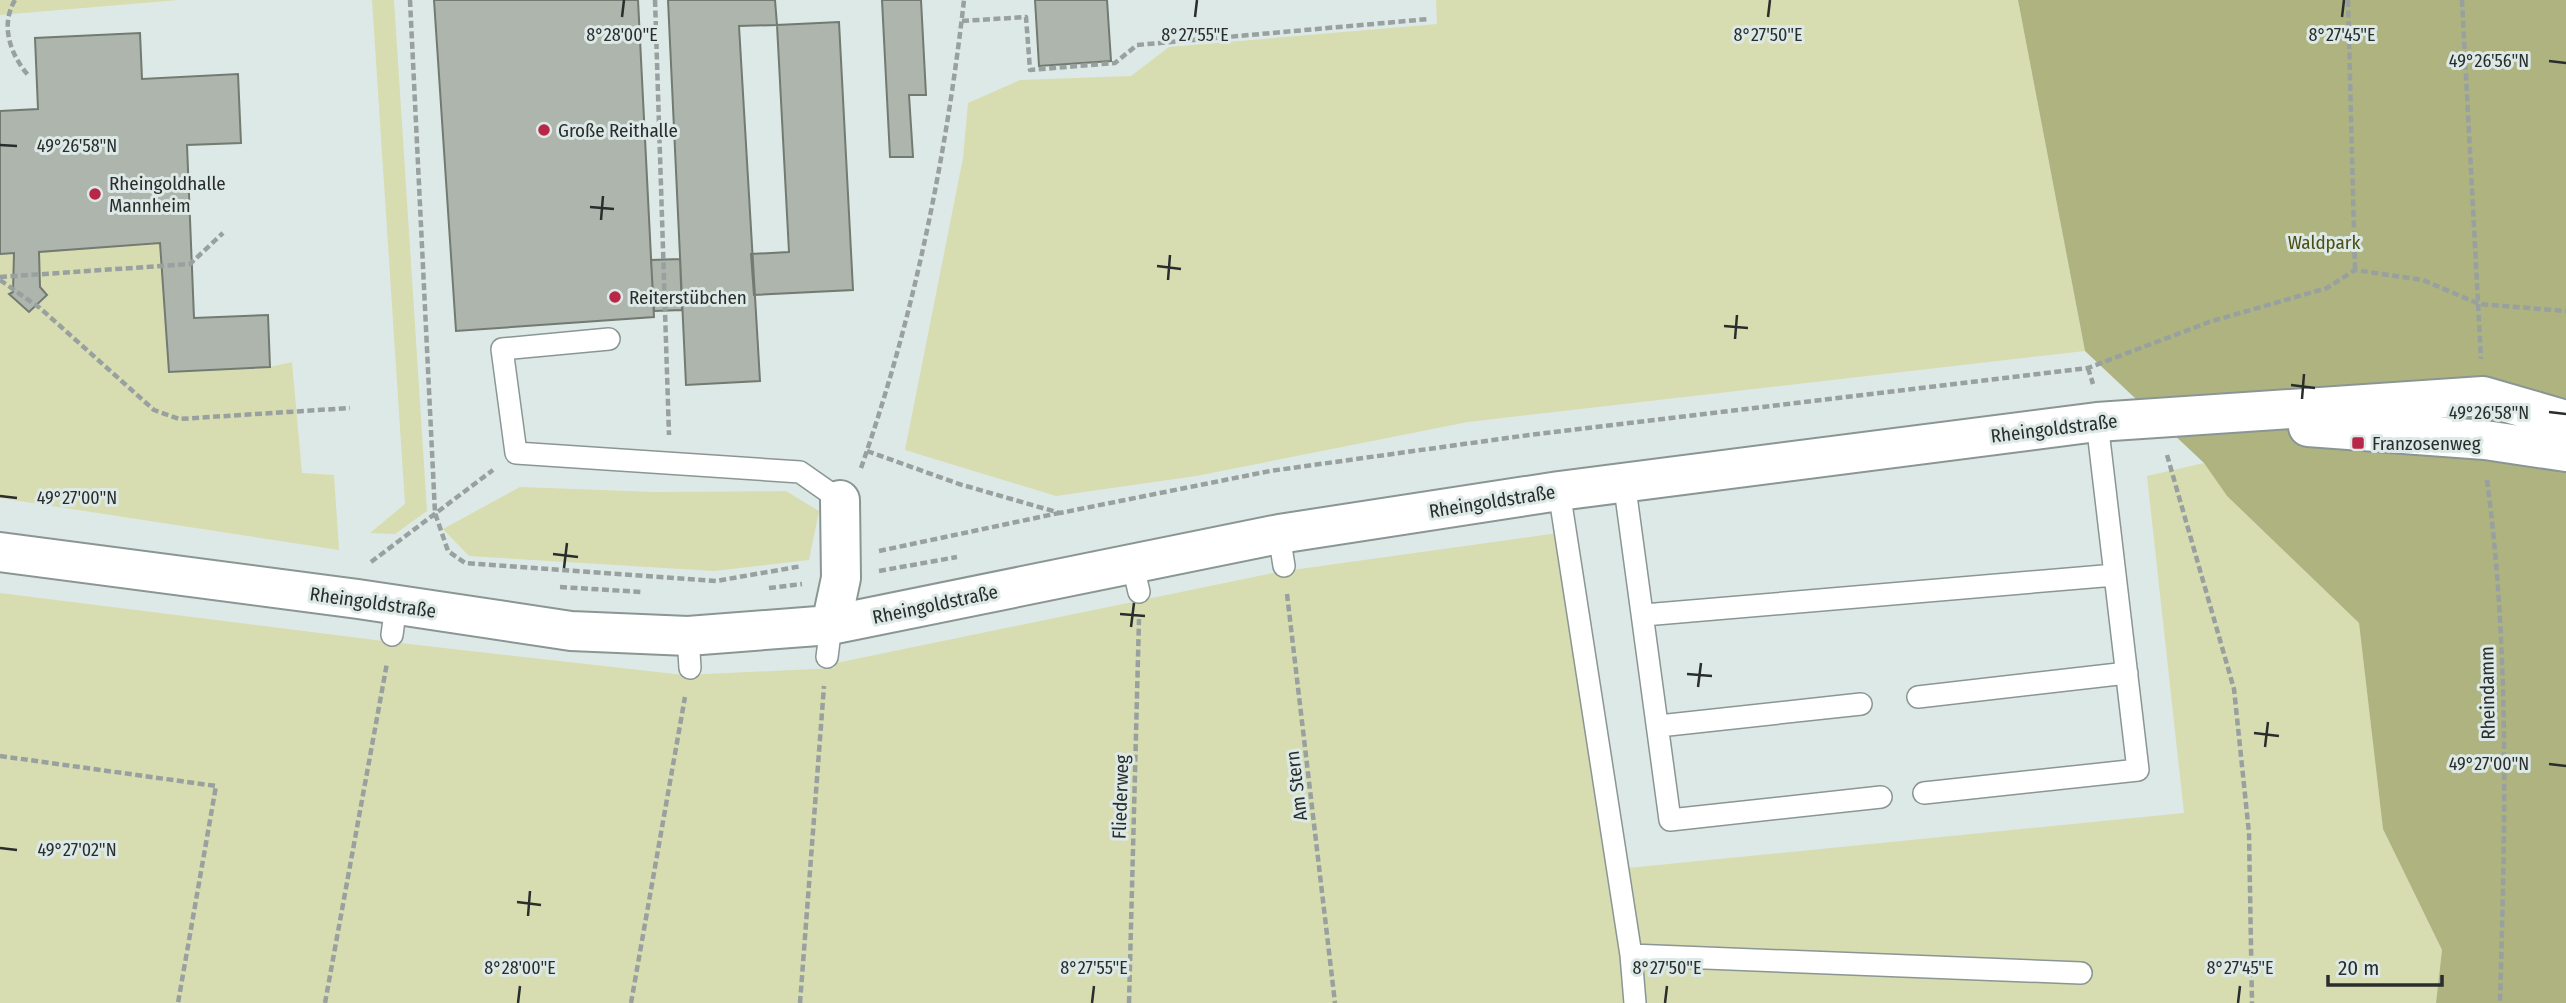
<svg xmlns="http://www.w3.org/2000/svg" width="2566" height="1003" font-family="'Fira Sans Condensed',sans-serif">
  <style>
    .green { fill: #d8dcb1 }
    .forest { fill: #afb380 }
    .building { fill: #adb5ad; stroke: #727a72; stroke-width: 2 }
    .lines { fill: none; stroke-linecap: round; stroke-linejoin: round }
    .service-casing { stroke: #8a9693; stroke-width: 24 }
    .minor-casing { stroke: #8a9693; stroke-width: 42 }
    .path { stroke: #98a19f; stroke-width: 4.5; stroke-dasharray: 7 3.5; stroke-linecap: butt }
    .service { stroke: #fff; stroke-width: 21 }
    .minor { stroke: #fff; stroke-width: 38 }
    .ticks { fill: none; stroke: #292d2c; stroke-width: 2.5 }
    .poi-dot { fill: #b92748; stroke: #dde9e6; stroke-width: 2.5 }
    .labels { text-anchor: middle; stroke-width: 6; stroke-linejoin: round; paint-order: stroke }
    .poi-label { font-size: 19px; fill: #292d2c; stroke: #dde9e6; text-anchor: start }
    .park-label { font-size: 19px; fill: #4c4f13; stroke: #dde9e6 }
    .street-label { font-size: 19px; fill: #292d2c; stroke: #dde9e6 }
    .ticks-label { font-size: 18px; text-anchor: middle; fill: #292d2c; stroke: #dde9e6; stroke-width: 6; stroke-linejoin: round; paint-order: stroke }
  </style>
  <rect width="100%" height="100%" fill="#dde9e6"/>
  <!-- green -->
  <path class="green" d="M0,0h179l-179,15z
    M372,0h22l33,511 -32,23 -25,-1 35,-29z
    M1436,0h582l67,351 -617,71 -272,54 -140,20 -151,-46 58,-292 5,-55 52,-23 111,-4 38,-29 268,-23z
    M160,243l9,129 101,-5 22,-5 10,111 32,2 5,75 -339,-52v-244l14,-1 -1,39 -4,2 20,18 18,-17 -7,-8 -1,-35z
    M2204,463l23,33 132,127 24,206 59,121 -6,53h-2436v-410l391,49 293,33 151,-7 1,-5 442,-91 288,-40 52,337 566,-56 -37,-337z
    M520,487l135,5 131,-1 33,20 -10,49 -95,11 -245,-15 -26,-27z"/>
  <!-- forest -->
  <path class="forest" d="M2018,0h548v1003h-130l6,-53 -59,-121 -24,-206 -132,-127 -23,-33 -119,-112z"/>
  <!-- building -->
  <path class="building" d="M434,0h204l16,317 -198,14z
    M668,0h107l2,25 -38,1 21,355 -74,4z
    M882,0h39l5,95h-17l4,62h-23z
    M1035,0h72l4,61 -72,5z
    M839,22l14,268 -99,5 -3,-41 38,-2 -12,-227z
    M140,33l2,46 96,-5 3,69 -54,2 7,173 74,-3 2,52 -101,5 -9,-129 -121,9 1,35 7,8 -18,17 -20,-18 4,-2 1,-39 -14,1v-143l38,-2 -3,-71z
    M680,259l2,51 -28,1 -3,-51z"/>
  <g class="lines">
    <!-- service casing -->
    <g class="service-casing">
      <path id="service" d="M609,339l-107,10 14,104 284,19 40,28
        M1624,481l46,339 211,-23
        M1559,491l72,464 4,48
        M1279,534l5,32
        M1132,562l7,30
        M1644,615l471,-40
        M392,635l4,-31
        M688,636l2,32
        M827,657l4,-32
        M1918,697l209,-24
        M1659,726l202,-22
        M1924,793l214,-23 -41,-348
        M1631,955l450,18"/>
    </g>
    <!-- minor casing -->
    <g class="minor-casing">
      <path id="minor" d="M2308,427l177,13 81,12
        M0,552l358,47 213,32 117,5 143,-11 448,-91 280,-43 538,-69 386,-26 83,24
        M831,625l10,-47 -1,-78"/>
    </g>
    <!-- path -->
    <path class="path" d="M15,0c-15,25 -5,54 13,75
      M410,0l25,513 13,38 17,12 251,18 86,-15
      M655,0l14,435
      M2348,0l7,270
      M2462,0l19,359
      M962,21l64,-4 4,53 85,-7 22,-18 292,-26
      M0,277l190,-13 33,-31
      M0,280l40,28 114,102 25,9 171,-11
      M2088,368l5,16
      M867,451l92,33 101,29 210,-42 259,-36 559,-67 121,-46 118,-34 28,-18 68,10 56,24 87,7
      M2167,455l67,234 15,144 3,170
      M861,468c53,-151 85,-310 103,-468
      M2487,480c23,172 18,349 13,523
      M879,551l180,-38
      M371,562l122,-92
      M879,571l78,-14
      M560,587l82,5
      M769,588l33,-4
      M1287,594l48,409
      M0,756l216,30 -38,217
      M325,1003l62,-340
      M631,1003l54,-306
      M800,1003l24,-317
      M1129,1003l10,-384"/>
    <!-- service -->
    <use href="#service" class="service"/>
    <!-- minor -->
    <use href="#minor" class="minor"/>
  </g>
  <!-- ticks -->
  <path class="ticks" d="M622,17l2,-17M1195,17l2,-17M1768,17l2,-17M2342,17l2,-17M2549,61l17,2M0,145l17,1M590,207l24,2M601,220l2,-24M1157,266l24,3M1168,280l2,-25M1724,326l24,2M1735,339l2,-24M2291,385l24,3M2302,399l2,-25M2549,412l17,2M0,496l17,2M553,554l25,3M564,568l3,-25M1120,614l25,2M1131,627l3,-24M1687,674l25,2M1698,687l3,-24M2254,733l25,3M2265,747l3,-25M2549,764l17,2M0,848l17,2M517,902l24,3M528,916l2,-25M518,1003l2,-17M1092,1003l2,-17M1665,1003l2,-17M2238,1003l2,-17"/>
  <!-- markers -->
  <g class="poi-dot">
    <circle cx="544" cy="130" r="7"/>
    <circle cx="95" cy="194" r="7"/>
    <circle cx="615" cy="297" r="7"/>
    <rect x="2351" y="436" width="14" height="14" rx="3.5"/>
  </g>
  <g class="labels">
    <!-- poi labels -->
    <g class="poi-label">
      <text x="558" y="137">Große Reithalle</text>
      <text x="109" y="190">Rheingoldhalle<tspan x="109" dy="22">Mannheim</tspan></text>
      <text x="629" y="304">Reiterstübchen</text>
      <text x="2372" y="450">Franzosenweg</text>
    </g>
    <!-- park labels -->
    <g class="park-label">
      <text x="2324" y="249">Waldpark</text>
    </g>
    <!-- street labels -->
    <g class="street-label">
      <text transform="translate(2054 428) rotate(-7)" y="7">Rheingoldstraße</text>
      <text transform="translate(1492 501) rotate(-9)" y="7">Rheingoldstraße</text>
      <text transform="translate(373 602) rotate(8)" y="7">Rheingoldstraße</text>
      <text transform="translate(935 604) rotate(-12)" y="7">Rheingoldstraße</text>
      <text transform="translate(2487 693) rotate(-91)" y="7">Rheindamm</text>
      <text transform="translate(1296 786) rotate(-97)" y="7">Am Stern</text>
      <text transform="translate(1120 797) rotate(-88)" y="7">Fliederweg</text>
    </g>
  </g>
  <g class="ticks-label">
    <text x="622" y="41">8°28'00"E</text>
    <text x="1195" y="41">8°27'55"E</text>
    <text x="1768" y="41">8°27'50"E</text>
    <text x="2342" y="41">8°27'45"E</text>
    <text x="2489" y="67">49°26'56"N</text>
    <text x="77" y="152">49°26'58"N</text>
    <text x="2489" y="419">49°26'58"N</text>
    <text x="77" y="504">49°27'00"N</text>
    <text x="2489" y="770">49°27'00"N</text>
    <text x="77" y="856">49°27'02"N</text>
    <text x="520" y="974">8°28'00"E</text>
    <text x="1094" y="974">8°27'55"E</text>
    <text x="1667" y="974">8°27'50"E</text>
    <text x="2240" y="974">8°27'45"E</text>
  </g>
  <!-- scale -->
  <path d="M2328 975v10h114v-10" fill="none" stroke="#292d2c" stroke-width="3.5"/>
  <text x="2338" y="975" font-size="21" fill="#292d2c" stroke="#dde9e6" stroke-width="5" paint-order="stroke">20 m</text>
</svg>
